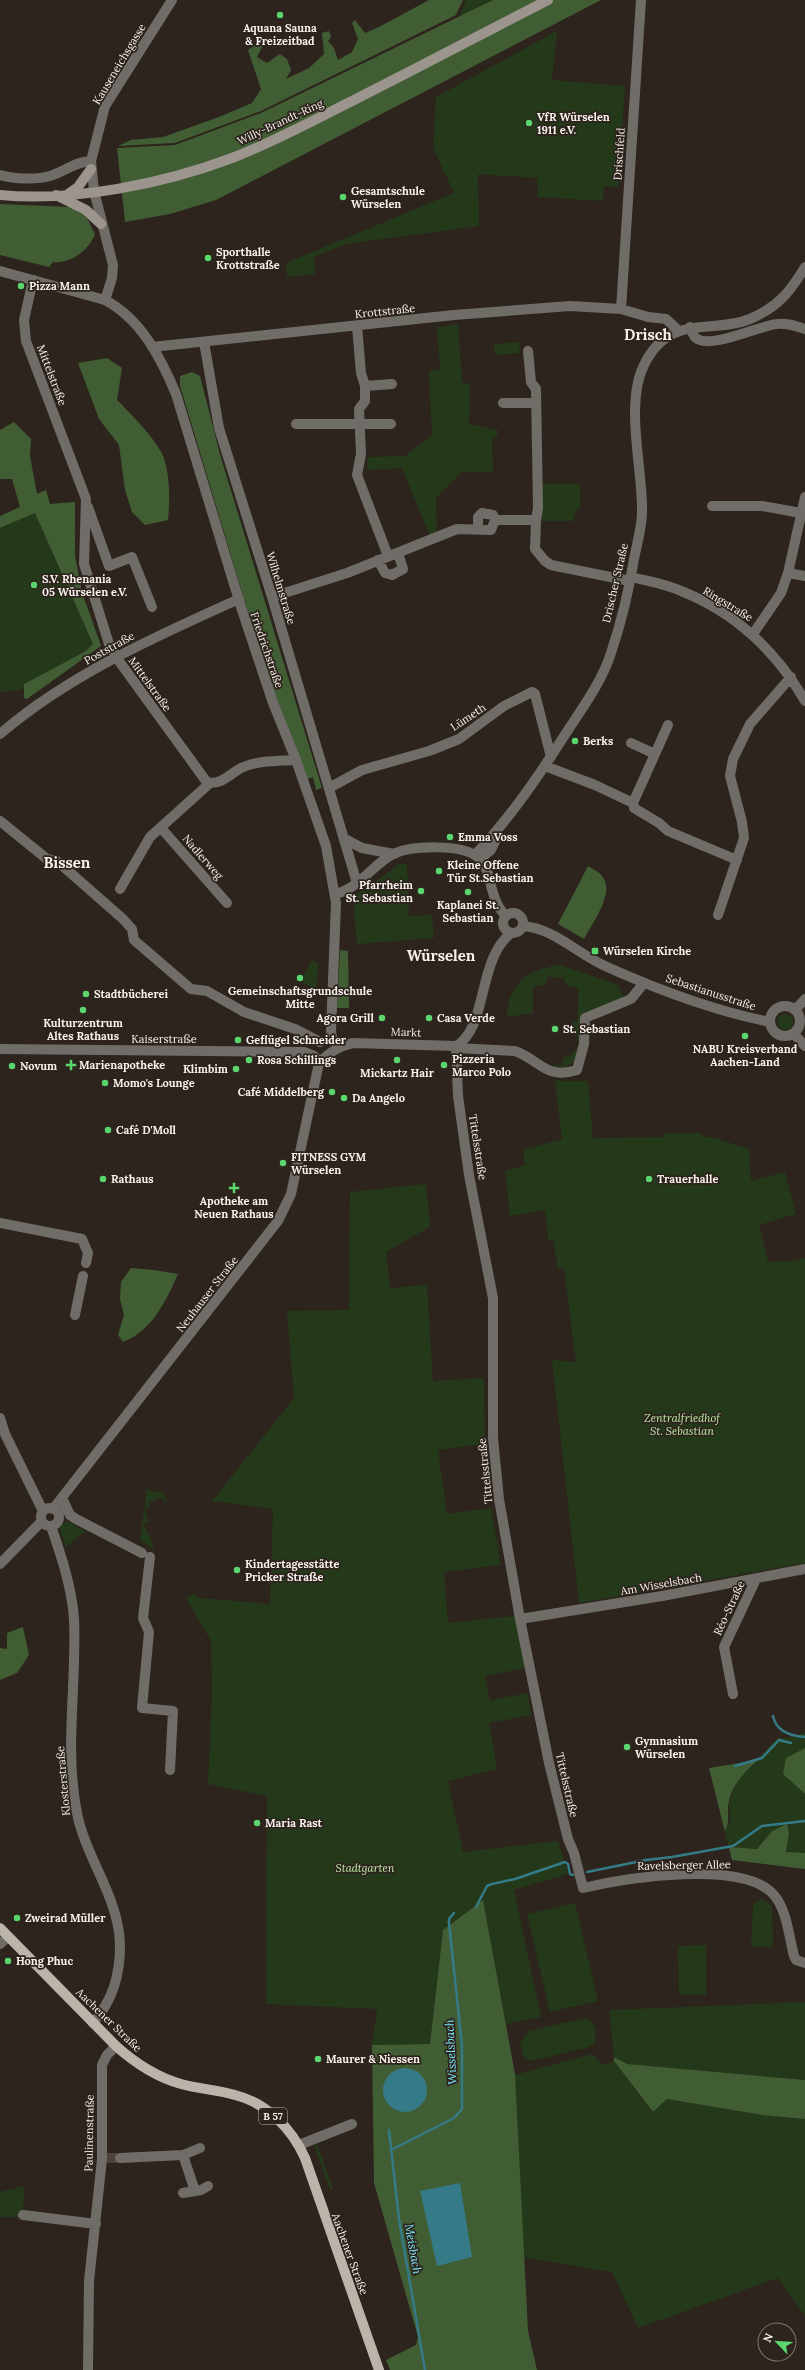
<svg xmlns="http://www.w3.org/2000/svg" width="805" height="2370" font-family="Lora,serif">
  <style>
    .green { fill: #24391a }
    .forest { fill: #415d33 }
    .water { fill: #357b87 }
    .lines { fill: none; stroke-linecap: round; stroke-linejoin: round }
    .stream { stroke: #357b87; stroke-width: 2.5 }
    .minor-tunnel { stroke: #4b433c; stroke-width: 10; stroke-dasharray: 10 5; stroke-linecap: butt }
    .minor { stroke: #706d68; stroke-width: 10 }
    .tertiary { stroke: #706d68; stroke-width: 10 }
    .secondary { stroke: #9b958e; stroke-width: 10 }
    .primary { stroke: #bcb4ab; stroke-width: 10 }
    .poi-dot { fill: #5bd56e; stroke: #2d241d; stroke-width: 1.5 }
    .labels { text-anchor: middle; stroke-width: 3.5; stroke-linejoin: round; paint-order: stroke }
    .shield { fill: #2d241d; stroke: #bbb4af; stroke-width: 1 }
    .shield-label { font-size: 10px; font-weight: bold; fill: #f8f1ed }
    .poi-label { font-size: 11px; font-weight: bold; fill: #f8f1ed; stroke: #2d241d; text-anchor: start }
    .street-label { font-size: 11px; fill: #f8f1ed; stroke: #2d241d }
    .park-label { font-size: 11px; font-style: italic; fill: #bbe9a5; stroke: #2d241d }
    .water-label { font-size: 12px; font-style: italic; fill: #7be7f9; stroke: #2d241d }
    .district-label { font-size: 15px; font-weight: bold; fill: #f8f1ed; stroke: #2d241d }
  </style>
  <rect width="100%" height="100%" fill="#2d241d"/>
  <!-- green -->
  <path class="green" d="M466,0h27l-34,17z
    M557,31l-5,49 73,6 -7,101 -14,-1 -1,15 -65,-4 -1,-19 -59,-4 1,52 -133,18 -32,13 1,17 -28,3 -1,-14 168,-70 -21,-45 3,-51z
    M458,324l4,58 8,2 -1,40 29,6 -1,7 -5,1 1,34h-31l-26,26 1,35 -7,3 -28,-68 -35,2 1,-13 37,-1 27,-21 -3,-64 11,-2 -3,-42z
    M520,342l-1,11 -24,2 -1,-11z
    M541,484h39v23l-4,4 -3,10h-32z
    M35,513l58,131 -7,7 -62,33 -2,6 -22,2v-164z
    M399,864h8l2,52 23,-1 2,23 -77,6 -4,-49 13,-6z
    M312,960l7,4 -3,26 -16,-9z
    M560,965l58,20 6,13 -37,15c-4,20 -5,61 -33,54l1,-3 7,2 2,-9h5l9,-10v-11l-7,-1v-12l7,-2v-33l-12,-3 -2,-7 -16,-1 -2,7 -13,3v26l-26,4c1,-34 21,-48 53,-52z
    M777 1022a8 8 0 1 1 16 0a8 8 0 1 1-16 0Z
    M555,1081h33l5,57 71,-1v-4h37l1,3 13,2 34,11 2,32 34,-9 11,42 -37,11 9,37 25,-1 12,-3v305l-226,40 -27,-243 24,2 -12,-94 -6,1 -5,-29h-5l-3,-30 -35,6 -5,-45 20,-6 -2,-15 39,-11z
    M426,1184l4,43 -44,25 4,36 37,-3 6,96 51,-3 1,66 -47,6 9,64 44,-6 10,57 -57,7 4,51 68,-7 9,52 -40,8 5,24 38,-7 3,22 -42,8 8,46 -49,12 15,71 95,-11 10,33 -54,16 27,127 -35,7 -23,-124 -40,30 -13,114 -58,1 5,-36 -111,-5 1,-208 -59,-12 4,-90 -1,-53 -25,-43 8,-5 6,5 70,6 3,-95 -61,-8 82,-103 -7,-87 62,-1 1,-118z
    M147,1490l17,3 2,8 -2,1 -3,-5 -13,6 2,5 -5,2 4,12 -5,2 10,23 -2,1 -12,-8z
    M67,1521l18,10 -19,16 -7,-20z
    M805,1732v16l-19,10 13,31 6,5v59h-19l3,-20 -17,-2 -15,18 -28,-2 -4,-15 5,-10 -1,-20 10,-24 38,-40 16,-1z
    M762,1899l10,7 1,41h-18l-4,-2 2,-41z
    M575,1903l23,98 -48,11 -23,-98z
    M706,1945v50h-27l-1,-49z
    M805,2002v78l-178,-16 -13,-7 -5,-47z
    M585,2018l7,3 4,8 -1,14 -6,4 -53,13h-7l-6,-4 -3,-13 9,-12z
    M592,2054l11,11 11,-4 38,51 15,-13 95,16 43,4v197l-27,-38 -140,50 -26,-56 -89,-15 -8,-182z
    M317,2144l16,45 -3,1 -16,-45z
    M24,2186l-1,31h-23v-25z"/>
  <!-- forest -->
  <path class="forest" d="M429,0h34l-7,15 -195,96 -86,32 -57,3 13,-6 32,-3 56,-20 33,-14 9,-14 -13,-39 19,-13 -10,20 10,6 13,-9 7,5 4,11 -5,9 23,-11 15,-14 -2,-21 7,-2 2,6 -3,4 6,7 4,12 14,-8 6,-13 -6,-16 3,-3 10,13 14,-6z
    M493,0h108l-385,200 -46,14 -45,8 -8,-74 58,-3 86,-32z
    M0,204l70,3 16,9 9,18c-6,16 -24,30 -42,28l-4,5 -49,-12z
    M107,358l15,10 -5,32c13,13 41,41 47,58 6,20 6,41 4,62l-23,5 -13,-13 -7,-22 -6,-45 -20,-26 -21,-56z
    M192,372l8,4 21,82 101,330 -6,2 -3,-13 -6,2 -16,-44 -16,-33 -95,-316v-10z
    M14,422l17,17 -1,17 7,38 9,-4 4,14 25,-2v54l7,36 19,54 -74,53 -3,-1v-14l62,-33 7,-7 -58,-131 -35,15v-12l20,-9 -8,-28h-12v-49z
    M588,866c4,3 10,5 13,9 16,16 -9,48 -17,64l-26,-15z
    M340,950l8,1 1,57h-12z
    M131,1268l23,2 24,4c-12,27 -26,57 -55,68l-5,-7 6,-20 -4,-16 1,-17z
    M23,1627l6,28 -12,18 -17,7v-32l7,1v-16z
    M805,1748v46l-22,-20 3,-16z
    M758,1760c-13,12 -25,23 -29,41 -3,12 2,18 -4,31l-16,-64z
    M787,1824l2,9 -3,19 19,1v16l-73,-9 -3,-13 28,2 15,-18z
    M483,1900l32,174 13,257 9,39h-147l-4,-10 30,-15 2,-8 -44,-154 -2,-138 58,-1 13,-114z
    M614,2057l13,7 178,16v39l-43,-4 -95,-16 -14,13 -39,-51z"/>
  <!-- water -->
  <path class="water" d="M383 2090a22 22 0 1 1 44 0a22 22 0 1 1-44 0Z
    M460,2183l12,74 -35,9 -17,-75z"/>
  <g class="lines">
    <!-- stream -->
    <path class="stream" d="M773,1716c3,15 17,20 32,21
      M735,1766l27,-8 17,-18 12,3
      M587,1872l59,-12 26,-3 61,-11 29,-20 43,-5
      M476,1907l11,-21 5,-2 23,-5 50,-17 3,2 2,10 3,1
      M389,2130l10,89 26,151
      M391,2150l63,-32 8,-9v-63l-13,-123v-4l5,-6"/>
    <!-- minor-tunnel -->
    <path class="minor-tunnel" d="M107,2158h13"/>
    <!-- minor -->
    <path class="minor" d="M0,175c14,4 36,5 50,1 16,-5 24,-14 41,-15
      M94,191l-3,-30 14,-55 67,-106
      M33,280l-9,40 2,21 60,158 -2,65 25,80 7,13 90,124c12,7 25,-8 35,-13 17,-8 37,-7 55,-8
      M105,300c36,19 56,58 71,94l65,213 32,96 23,57 30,86 10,57 -5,129 2,9 9,5
      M621,309l20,-309
      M357,326l4,47 4,13v15l-6,8 2,45 -4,21 31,81
      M690,327c2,3 3,9 6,11 14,12 65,-13 81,-14 10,-1 19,2 28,5
      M204,342l15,86 53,169 85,286
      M152,347l302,-32 116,-9 51,3 27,8 18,2 13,12
      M528,351l3,31 5,7 2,119 -2,12 -1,29 10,12 6,4 79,16
      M365,386l27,-2
      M503,403h33
      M296,424h95
      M712,506h50l39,7
      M88,507l21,59 23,-9 20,50
      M478,529v-12l4,-4 11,2 2,5
      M378,560l7,13 7,2 11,-6 -5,-16
      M788,573l17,3
      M631,577c16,4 35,7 50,14 54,21 96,61 124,110
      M272,597l75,-24 110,-44 34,1 4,-10h41
      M753,634l28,-41 7,-20 17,-76
      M668,725l-35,78 1,5 25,15 9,8 69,29
      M0,734c70,-60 155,-97 239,-135
      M631,743l24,11
      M545,766l50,19 38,18
      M329,788l33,-18 67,-19 30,-12 45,-33 28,-14 3,2 16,63
      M0,821l47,38 10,2 66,58 9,10 2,11 57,49 16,2 37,21 51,17 25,13
      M161,828l66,75
      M345,839l17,9 32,6
      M475,855c36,-38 65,-81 93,-125 16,-24 34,-49 43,-77 10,-30 18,-63 23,-94 3,-16 9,-35 8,-51 0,-42 -17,-105 2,-143 26,-53 67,-30 106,-46 28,-12 40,-27 55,-52
      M480,859l11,-9 7,-15
      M120,889l30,-52 60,-54
      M718,915l26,-77 -2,-16 -12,-46 3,-17 17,-35 41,-47
      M794,1034l11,12
      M456,1046l2,50 11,79 24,123v140l6,61 21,120 29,144 19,76 6,14 9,35c43,-10 160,-29 191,7 13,15 15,42 20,61l2,4 9,3
      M456,1048l59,3c25,9 31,29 62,19l7,-26 1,-26 46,-19 13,-16
      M0,1049l304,3 10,4 5,7
      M319,1063c11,-11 20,-17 34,-20l103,3c32,-18 21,-85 54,-112
      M0,1223l82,16 6,14 -2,10
      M75,1315l8,-39
      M0,1418l5,16 38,77
      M62,1498l8,17 6,4 66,34
      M41 1517a9 9 0 1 1 18 0a9 9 0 1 1-18 0Z
      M53,1509l225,-288 13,-27 28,-131
      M51,1526c10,29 21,62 23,93 3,64 -10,131 3,194 9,46 42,84 43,132 0,30 -7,55 -27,78
      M150,1557l-7,61 6,14 -7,76 31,3 -3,59
      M0,1564l42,-43
      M520,1619l142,-23 143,-27
      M733,1694l-9,-47 32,-68
      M0,1944l8,-7
      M299,2145l53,-21
      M183,2155l17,-7
      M120,2158l63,-3 12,36
      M183,2193l18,-3 7,-4
      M23,2215l73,9
      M88,2370l1,-89 13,-122v-94l5,-10 9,-9"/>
    <!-- tertiary -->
    <path class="tertiary" d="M0,271l105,29 7,-22 1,-13 -19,-74
      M335,894c25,-6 37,-29 58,-40 19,-9 71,-10 86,4 14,13 9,41 27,58
      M503 923a10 10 0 1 1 20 0a10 10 0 1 1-20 0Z
      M523,926c30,2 55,28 82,40 51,23 110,45 165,56
      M770 1021a15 15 0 1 1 30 0a15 15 0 1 1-30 0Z
      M795,1010l10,-11"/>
    <!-- secondary -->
    <path class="secondary" d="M68,194l10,-7 13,-18
      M0,195c73,7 163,-11 232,-37 42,-16 82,-38 122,-58 65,-33 130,-67 194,-100
      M56,195l30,15 15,14"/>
    <!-- primary -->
    <path class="primary" d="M0,1928l116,118c19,17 40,31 65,38 18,5 37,6 54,11 32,8 57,34 70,63l74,212"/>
  </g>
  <!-- markers -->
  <g class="poi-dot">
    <circle cx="280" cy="15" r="4"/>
    <circle cx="529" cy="123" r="4"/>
    <circle cx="343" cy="197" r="4"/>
    <circle cx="208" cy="258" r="4"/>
    <circle cx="21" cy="286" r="4"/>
    <circle cx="34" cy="585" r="4"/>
    <circle cx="575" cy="741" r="4"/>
    <circle cx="450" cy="837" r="4"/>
    <circle cx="439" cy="871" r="4"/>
    <circle cx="421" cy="891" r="4"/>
    <circle cx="468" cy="892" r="4"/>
    <rect x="591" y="947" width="8" height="8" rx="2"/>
    <circle cx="300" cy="978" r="4"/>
    <circle cx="86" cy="994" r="4"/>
    <circle cx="83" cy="1010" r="4"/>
    <circle cx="382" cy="1018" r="4"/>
    <circle cx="429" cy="1018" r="4"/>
    <circle cx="555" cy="1029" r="4"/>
    <circle cx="745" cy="1036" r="4"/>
    <circle cx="238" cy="1040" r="4"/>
    <circle cx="249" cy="1060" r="4"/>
    <circle cx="397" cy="1060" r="4"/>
    <path d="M69 1059h4v4h4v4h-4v4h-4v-4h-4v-4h4z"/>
    <circle cx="444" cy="1065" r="4"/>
    <circle cx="12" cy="1066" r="4"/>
    <circle cx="236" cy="1069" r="4"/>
    <circle cx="105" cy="1083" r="4"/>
    <circle cx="332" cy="1092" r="4"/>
    <circle cx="344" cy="1098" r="4"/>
    <circle cx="108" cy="1130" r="4"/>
    <circle cx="283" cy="1163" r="4"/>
    <circle cx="103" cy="1179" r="4"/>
    <circle cx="649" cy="1179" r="4"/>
    <path d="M232 1182h4v4h4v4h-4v4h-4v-4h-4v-4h4z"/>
    <circle cx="237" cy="1570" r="4"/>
    <circle cx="627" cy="1747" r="4"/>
    <circle cx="257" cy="1823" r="4"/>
    <circle cx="17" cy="1918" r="4"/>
    <circle cx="8" cy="1961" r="4"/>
    <circle cx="318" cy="2059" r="4"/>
  </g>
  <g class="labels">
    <!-- shield labels -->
    <rect class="shield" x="259" y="2108" width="28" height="16" rx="3"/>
    <g class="shield-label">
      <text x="273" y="2120">B 57</text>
    </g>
    <!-- poi labels -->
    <g class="poi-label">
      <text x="280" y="32" text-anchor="middle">Aquana Sauna<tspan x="280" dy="13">&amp; Freizeitbad</tspan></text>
      <text x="537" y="121">VfR Würselen<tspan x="537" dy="13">1911 e.V.</tspan></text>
      <text x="351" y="195">Gesamtschule<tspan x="351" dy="13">Würselen</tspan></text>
      <text x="216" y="256">Sporthalle<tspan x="216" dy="13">Krottstraße</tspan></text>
      <text x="29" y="290">Pizza Mann</text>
      <text x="42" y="583">S.V. Rhenania<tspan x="42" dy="13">05 Würselen e.V.</tspan></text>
      <text x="583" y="745">Berks</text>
      <text x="458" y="841">Emma Voss</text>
      <text x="447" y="869">Kleine Offene<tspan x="447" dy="13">Tür St.Sebastian</tspan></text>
      <text x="413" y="889" text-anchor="end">Pfarrheim<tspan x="413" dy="13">St. Sebastian</tspan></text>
      <text x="468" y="909" text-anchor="middle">Kaplanei St.<tspan x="468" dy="13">Sebastian</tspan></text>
      <text x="603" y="955">Würselen Kirche</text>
      <text x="300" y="995" text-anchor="middle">Gemeinschaftsgrundschule<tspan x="300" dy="13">Mitte</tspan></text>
      <text x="94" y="998">Stadtbücherei</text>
      <text x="374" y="1022" text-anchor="end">Agora Grill</text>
      <text x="437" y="1022">Casa Verde</text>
      <text x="83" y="1027" text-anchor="middle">Kulturzentrum<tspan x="83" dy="13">Altes Rathaus</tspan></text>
      <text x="563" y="1033">St. Sebastian</text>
      <text x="246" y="1044">Geflügel Schneider</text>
      <text x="745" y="1053" text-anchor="middle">NABU Kreisverband<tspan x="745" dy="13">Aachen-Land</tspan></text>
      <text x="452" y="1063">Pizzeria<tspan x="452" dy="13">Marco Polo</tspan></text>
      <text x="257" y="1064">Rosa Schillings</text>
      <text x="79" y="1069">Marienapotheke</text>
      <text x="20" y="1070">Novum</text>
      <text x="228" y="1073" text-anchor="end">Klimbim</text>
      <text x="397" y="1077" text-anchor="middle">Mickartz Hair</text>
      <text x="113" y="1087">Momo's Lounge</text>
      <text x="324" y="1096" text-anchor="end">Café Middelberg</text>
      <text x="352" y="1102">Da Angelo</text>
      <text x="116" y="1134">Café D'Moll</text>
      <text x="291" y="1161">FITNESS GYM<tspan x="291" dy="13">Würselen</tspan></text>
      <text x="111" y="1183">Rathaus</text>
      <text x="657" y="1183">Trauerhalle</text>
      <text x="234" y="1205" text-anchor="middle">Apotheke am<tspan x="234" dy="13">Neuen Rathaus</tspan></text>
      <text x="245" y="1568">Kindertagesstätte<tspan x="245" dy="13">Pricker Straße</tspan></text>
      <text x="635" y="1745">Gymnasium<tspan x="635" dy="13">Würselen</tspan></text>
      <text x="265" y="1827">Maria Rast</text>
      <text x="25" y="1922">Zweirad Müller</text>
      <text x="16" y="1965">Hong Phuc</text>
      <text x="326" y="2063">Maurer &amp; Niessen</text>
    </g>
    <!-- street labels -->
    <g class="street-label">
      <text transform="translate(119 64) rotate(-59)" y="4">Kauseneichsgasse</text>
      <text transform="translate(280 122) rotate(-25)" y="4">Willy-Brandt-Ring</text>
      <text transform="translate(619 154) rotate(-86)" y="4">Drischfeld</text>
      <text transform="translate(385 311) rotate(-6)" y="4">Krottstraße</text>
      <text transform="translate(52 375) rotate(69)" y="4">Mittelstraße</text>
      <text transform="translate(615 583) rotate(-77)" y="4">Drischer Straße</text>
      <text transform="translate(281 588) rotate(73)" y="4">Wilhelmstraße</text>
      <text transform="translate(728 604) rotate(31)" y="4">Ringstraße</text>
      <text transform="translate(109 648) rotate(-29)" y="4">Poststraße</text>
      <text transform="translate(267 650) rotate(71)" y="4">Friedrichstraße</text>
      <text transform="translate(150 684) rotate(54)" y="4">Mittelstraße</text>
      <text transform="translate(468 717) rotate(-34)" y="4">Lümeth</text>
      <text transform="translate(203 857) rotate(49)" y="4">Nadlerweg</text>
      <text transform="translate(711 992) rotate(18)" y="4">Sebastianusstraße</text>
      <text transform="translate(406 1032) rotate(2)" y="4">Markt</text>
      <text x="164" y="1043">Kaiserstraße</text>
      <text transform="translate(478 1147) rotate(81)" y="4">Tittelsstraße</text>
      <text transform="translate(207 1294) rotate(-52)" y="4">Neuhauser Straße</text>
      <text transform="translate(485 1471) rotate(-96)" y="4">Tittelsstraße</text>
      <text transform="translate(661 1584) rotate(-10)" y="4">Am Wisselsbach</text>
      <text transform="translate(729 1608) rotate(-65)" y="4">Réo-Straße</text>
      <text transform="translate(63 1781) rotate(-95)" y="4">Klosterstraße</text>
      <text transform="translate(567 1785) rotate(77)" y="4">Tittelsstraße</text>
      <text transform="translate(684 1865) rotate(-1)" y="4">Ravelsberger Allee</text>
      <text transform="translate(109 2020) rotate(44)" y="4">Aachener Straße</text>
      <text transform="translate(89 2133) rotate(-89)" y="4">Paulinenstraße</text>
      <text transform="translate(350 2254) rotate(70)" y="4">Aachener Straße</text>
    </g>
    <!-- park labels -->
    <g class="park-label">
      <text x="682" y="1422">Zentralfriedhof<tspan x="682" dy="13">St. Sebastian</tspan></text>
      <text x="365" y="1872">Stadtgarten</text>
    </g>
    <!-- water labels -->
    <g class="water-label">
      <text transform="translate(451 2052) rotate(-93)" y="4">Wisselsbach</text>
      <text transform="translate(413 2249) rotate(80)" y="4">Meisbach</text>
    </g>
    <!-- district labels -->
    <g class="district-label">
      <text x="648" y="340">Drisch</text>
      <text x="67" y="868">Bissen</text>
      <text x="441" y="961">Würselen</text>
    </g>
  </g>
  <!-- north arrow -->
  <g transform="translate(777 2342) rotate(295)"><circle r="19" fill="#2d241d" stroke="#7e7670"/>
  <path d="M0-3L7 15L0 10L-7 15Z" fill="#5bd56e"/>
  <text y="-6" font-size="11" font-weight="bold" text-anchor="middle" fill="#f8f1ed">N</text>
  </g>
</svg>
